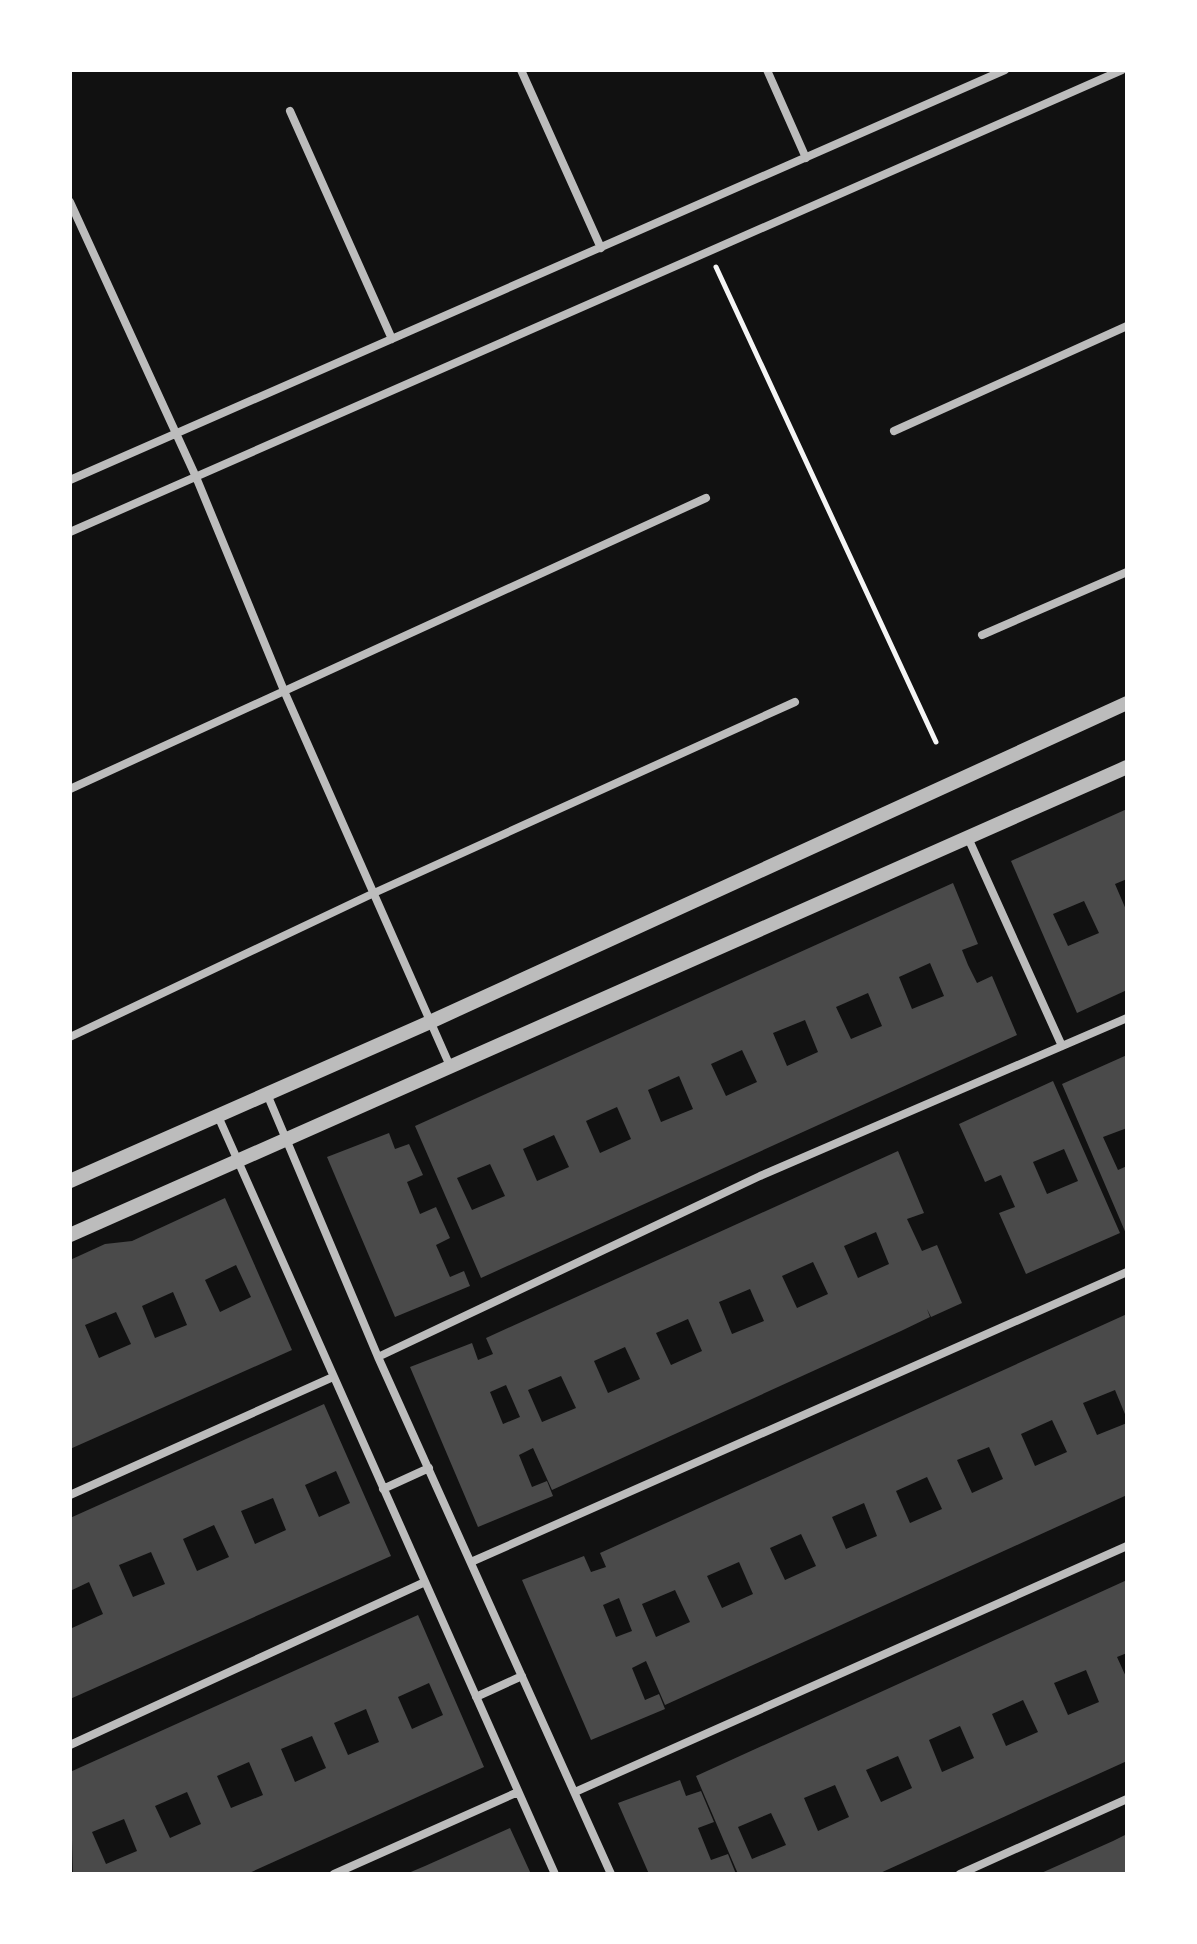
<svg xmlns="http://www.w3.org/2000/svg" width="1197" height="1944" font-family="'Alegreya Sans',sans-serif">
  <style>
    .building { fill: #4a4a4a; fill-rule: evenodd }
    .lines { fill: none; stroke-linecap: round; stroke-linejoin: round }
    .path { stroke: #f5f5f5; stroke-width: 5 }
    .minor { stroke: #bcbcbc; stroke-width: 8 }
    .tertiary { stroke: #bcbcbc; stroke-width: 14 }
  </style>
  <rect width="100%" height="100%" fill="#111"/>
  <!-- building -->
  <path class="building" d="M1127,809v70l-12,5 12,28v78l-50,23 -66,-152zM1084,901l15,32 -31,13 -15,-32z
    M953,883l25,61 -16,6 6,15 9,18 15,-7 25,59 -536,243 -66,-152zM930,963l14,33 -32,13 -13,-32zM868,993l14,33 -31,13 -15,-32zM805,1020l13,32 -31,14 -14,-33zM742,1050l15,32 -31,14 -15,-32zM679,1076l14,33 -32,13 -13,-32zM617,1107l14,32 -31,14 -14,-32zM554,1135l15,32 -32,14 -14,-32zM490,1164l15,32 -33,14 -15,-32z
    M1127,1055v73l-24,9 15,33 9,-4v70l-65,-152z
    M1053,1081l67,152 -94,41 -27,-61 16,-6 -14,-32 -16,7 -26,-58zM1064,1149l14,32 -31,13 -14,-32z
    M389,1133l6,16 14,-5 14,31 -16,7 13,32 16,-7 14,31 -14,7 14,32 14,-6 6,15 -75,31 -68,-160z
    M898,1151l26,62 -17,6 15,32 15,-6 25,58 -31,14 -4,-8 3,8 -29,14 -349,159 -19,-42 -14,7 13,32 15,-6 6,15 -75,31 -68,-160 62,-24 6,17 15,-6 -7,-16zM876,1232l13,32 -31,14 -14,-32zM813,1262l15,32 -31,14 -15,-32zM750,1289l14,32 -32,13 -13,-32zM688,1319l14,32 -31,14 -15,-32zM625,1347l15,32 -32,14 -14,-32zM561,1376l15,32 -34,14 -14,-32zM506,1385l14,32 -17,7 -13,-32z
    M225,1198l67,152 -222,99v-189l35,-16 27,-3zM236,1265l15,32 -31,15 -15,-32zM173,1292l14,33 -32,13 -13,-32zM116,1312l15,32 -32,14 -14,-33z
    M1127,1314v105l-12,-29 -32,13 14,32 30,-12v72l-462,210 -19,-44 -14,7 13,32 14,-6 6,15 -74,31 -69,-160 62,-24 7,16 15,-5 -6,-14zM1052,1420l15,32 -32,14 -14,-32zM989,1447l14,32 -31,14 -15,-33zM927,1477l15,32 -32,14 -14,-32zM864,1503l13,33 -31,13 -14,-32zM801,1534l15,32 -31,14 -15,-32zM739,1562l14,32 -31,14 -15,-32zM675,1590l15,32 -34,15 -14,-33zM619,1598l13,33 -16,6 -13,-32z
    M324,1404l67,152 -321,143v-76l2,5 31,-14 -14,-32 -19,9v-73zM336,1471l14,32 -31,14 -14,-32zM273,1498l13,32 -31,14 -14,-33zM214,1525l15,32 -32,14 -14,-32zM151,1552l14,32 -32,13 -14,-32z
    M1127,1580v73l-10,4 10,22v82l-249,113h-140l-42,-98zM1086,1670l13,32 -31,13 -14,-32zM1023,1700l15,32 -32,14 -14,-32zM960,1726l14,32 -32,14 -13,-32zM898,1756l14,32 -31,14 -15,-32zM835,1785l14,32 -31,14 -14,-33zM771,1813l15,32 -34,14 -14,-32z
    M418,1615l66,152 -237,107h-174l-3,-102zM429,1683l14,32 -31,14 -14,-32zM366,1709l13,33 -31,13 -14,-32zM312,1736l14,32 -31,14 -14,-33zM249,1762l14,33 -32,13 -14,-32zM187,1792l14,32 -31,14 -15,-32zM124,1819l13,32 -31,13 -14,-32z
    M680,1780l6,16 15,-5 13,31 -16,6 13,32 17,-6 8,20h-87l-31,-71z
    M510,1828l21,46h-125l19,-8z
    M1127,1834v40h-88l74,-33z"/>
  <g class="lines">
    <!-- path -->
    <path class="path" d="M716,267l220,475"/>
    <!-- minor -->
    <path class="minor" d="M521,70l80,178
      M767,70l39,88
      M290,111l102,228
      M70,202l126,275 89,216 165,373
      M894,431l233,-105
      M70,480l935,-410
      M70,532l1052,-462
      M982,635l145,-63
      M70,789l636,-291
      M969,840l93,206
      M70,1037l304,-144 421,-191
      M267,1094l111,263 233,517
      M218,1116l337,758
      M378,1357l382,-181 367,-158
      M383,1489l46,-21
      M70,1495l263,-118
      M471,1562l656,-290
      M476,1697l46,-21
      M70,1745l355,-163
      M575,1792l552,-246
      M334,1874l184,-82
      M960,1874l167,-75"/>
    <!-- tertiary -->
    <path class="tertiary" d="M70,1181l360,-159 697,-319
      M70,1235l1057,-468"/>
  </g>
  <!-- border -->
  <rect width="1197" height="1944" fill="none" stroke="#ffffff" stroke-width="144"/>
</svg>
